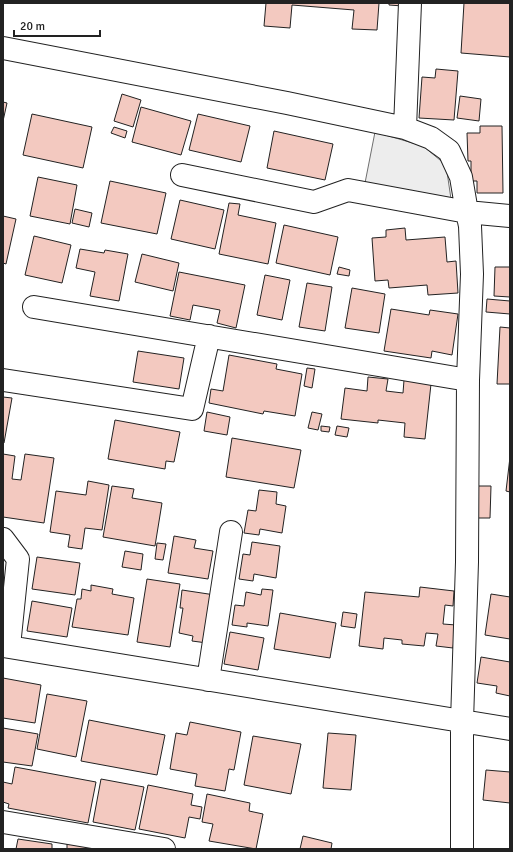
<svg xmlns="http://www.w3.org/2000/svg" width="513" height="852" font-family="Signika,sans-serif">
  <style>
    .parking { fill: #ededed; stroke: #6f6f6f }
    .building { fill: #f3c9c0; stroke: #222 }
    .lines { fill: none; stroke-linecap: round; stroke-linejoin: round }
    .minor-casing { stroke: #222; stroke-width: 24 }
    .minor { stroke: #fff; stroke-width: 22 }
  </style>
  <rect width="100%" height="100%" fill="#fff"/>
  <!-- parking -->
  <path class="parking" d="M375,132l48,14 23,19 5,34 -86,-16z"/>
  <!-- building -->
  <path class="building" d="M262,3h117l-2,27 -25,-1 2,-19 -62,-5 -2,23 -26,-2 2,-23z
    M389,3h14v3l-14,-1z
    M464,3h46v54l-49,-4z
    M436,69l22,2 -4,49 -35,-2 3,-41 13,1z
    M122,94l19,6 -8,27 -19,-6z
    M460,96l21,3 -2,22 -22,-3z
    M3,102l4,1 -4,18z
    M141,107l50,14 -10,34 -49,-13z
    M32,114l60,13 -9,41 -60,-13z
    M198,114l52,12 -9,36 -52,-12z
    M480,126h22l1,67h-26v-12h-6v-20h-3l-1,-28h13z
    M114,127l13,4 -2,7 -14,-5z
    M274,131l59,13 -8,36 -58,-12z
    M38,177l39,8 -7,39 -40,-8z
    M110,181l56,12 -9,41 -56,-11z
    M180,200l44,10 -9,39 -44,-10z
    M229,203l11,1 -2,11 38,8 -8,41 -49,-10z
    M75,209l17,4 -3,14 -17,-4z
    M3,216l13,3 -10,45 -3,-1z
    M284,225l54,12 -8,38 -54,-12z
    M405,228l1,12 39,-3 2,25 9,-1 2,32 -30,2 -1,-10 -38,3 -1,-8 -13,1 -3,-43 14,-1v-7z
    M34,236l37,9 -9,38 -37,-8z
    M80,249l24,4 1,-3 23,4 -9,47 -29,-5 5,-24 -19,-4z
    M142,254l37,9 -6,28 -38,-9z
    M339,267l11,3 -1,6 -12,-2z
    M495,267h15v30l-16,-1z
    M179,272l66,13 -9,43 -19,-5 3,-13 -27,-5 -3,15 -20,-4z
    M265,275l25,5 -8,40 -25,-5z
    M307,283l25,4 -7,44 -26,-4z
    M352,288l33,6 -6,39 -34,-5z
    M487,299l23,2v13l-24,-2z
    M391,309l38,6 1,-5 28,4 -6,41 -20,-4 -1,7 -47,-7z
    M500,327l10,1v56h-13z
    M138,351l46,7 -5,31 -46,-7z
    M229,355l48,9 -1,5 26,5 -7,42 -31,-5 -1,3 -54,-11 2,-14 12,2z
    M307,368l8,1 -3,19 -8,-2z
    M368,377l20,2 -2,12 17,2 1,-13 27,4 -6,55 -21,-2 1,-14 -27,-3v3l-37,-4 4,-31 22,3z
    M3,397l9,1 -8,45h-1z
    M207,412l23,5 -3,18 -23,-4z
    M312,412l10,2 -4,16 -10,-2z
    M115,420l65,12 -6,30 -8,-1 -1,8 -57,-10z
    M321,426l9,1 -1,5 -8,-1z
    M337,426l12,2 -2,9 -12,-2z
    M232,438l69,12 -7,38 -68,-11z
    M3,454l12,2 -3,23 9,1 4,-26 29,4 -10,65 -41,-6z
    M510,457v35l-4,-1z
    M88,481l21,4 -7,45 -17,-2 -3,21 -14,-2 2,-12 -20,-3 6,-41 30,4z
    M112,486l22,3 -2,9 30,5 -7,43 -52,-9z
    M477,486h14l-1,32h-14z
    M259,490l18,2 -1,12 10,2 -4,27 -22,-4 -1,6 -15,-2 4,-23 8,1z
    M174,536l22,4 -2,8 19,3 -5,28 -40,-6z
    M252,542l28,4 -4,32 -22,-4 -1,7 -14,-2 4,-25 7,1z
    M157,543l9,1 -3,16 -8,-1z
    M125,551l18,3 -2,16 -19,-3z
    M37,557l43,6 -5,32 -43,-6z
    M147,579l33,5 -10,63 -33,-5z
    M91,585l22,4 -1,5 22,4 -6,37 -56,-8 5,-28h4l1,-10 9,2z
    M420,587l34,4 -1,15 -8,-1 -2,19 13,1 -3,23 -17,-2 2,-12 -12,-1 -2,13 -22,-2v-4l-18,-2 -1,11 -24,-3 6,-54 54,5z
    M262,589l11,1 -5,36 -21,-3v4l-15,-2 3,-20 9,1 2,-14 15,3z
    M182,590l33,5 -8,48 -15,-2 1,-5 -14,-3 4,-25h-3z
    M491,594l19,3v42l-25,-4z
    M32,601l40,7 -5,29 -40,-6z
    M343,612l14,2 -2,14 -14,-2z
    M280,613l56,10 -6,35 -56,-9z
    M230,632l34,6 -6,32 -34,-6z
    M481,657l29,5v34l-14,-3 1,-7 -20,-3z
    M3,678l38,7 -6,38 -32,-5z
    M47,694l40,7 -11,56 -39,-8z
    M89,720l76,15 -8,40 -76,-14z
    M190,722l51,10 -7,38 -5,-1 -4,22 -30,-5 2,-12 -27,-5 6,-36 11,2z
    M3,728l35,6 -6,32 -29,-4z
    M328,733l28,2 -5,55 -28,-2z
    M253,736l48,8 -10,50 -47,-9z
    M15,767l81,15 -8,41 -80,-15 1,-4 -6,-2v-20l9,2z
    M486,770l24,2v31l-27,-3z
    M101,779l43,8 -9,43 -42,-8z
    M148,785l45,9 -2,11 11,2 -2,12 -11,-2 -4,21 -46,-9z
    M207,794l43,9 -1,8 14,3 -7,35 -47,-8 4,-17 -11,-2z
    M303,836l29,7 -1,6h-31z
    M18,839l34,5v5h-36z
    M67,843l39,6h-39z"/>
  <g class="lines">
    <!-- minor casing -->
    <g class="minor-casing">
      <path id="minor" d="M3,48l284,55 118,25 26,10 18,13 12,26 6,35 3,14 2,48 -4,106 -1,182 -5,160v127
        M405,128l5,-125
        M182,175l132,27 34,-12 119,22 43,4
        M34,307l434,73
        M3,380l189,29 17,-73
        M3,539l15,20 -9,87
        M3,646l507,83
        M208,680l23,-148
        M3,822l161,27"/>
    </g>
    <!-- minor -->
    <use href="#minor" class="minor"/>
  </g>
  <!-- border -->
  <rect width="513" height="852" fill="none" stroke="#222222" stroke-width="8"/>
  <!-- scale -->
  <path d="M14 30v6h86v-6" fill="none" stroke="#222222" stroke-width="2"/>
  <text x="20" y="30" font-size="12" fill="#222222" stroke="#ffffff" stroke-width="3" paint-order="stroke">20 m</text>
</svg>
